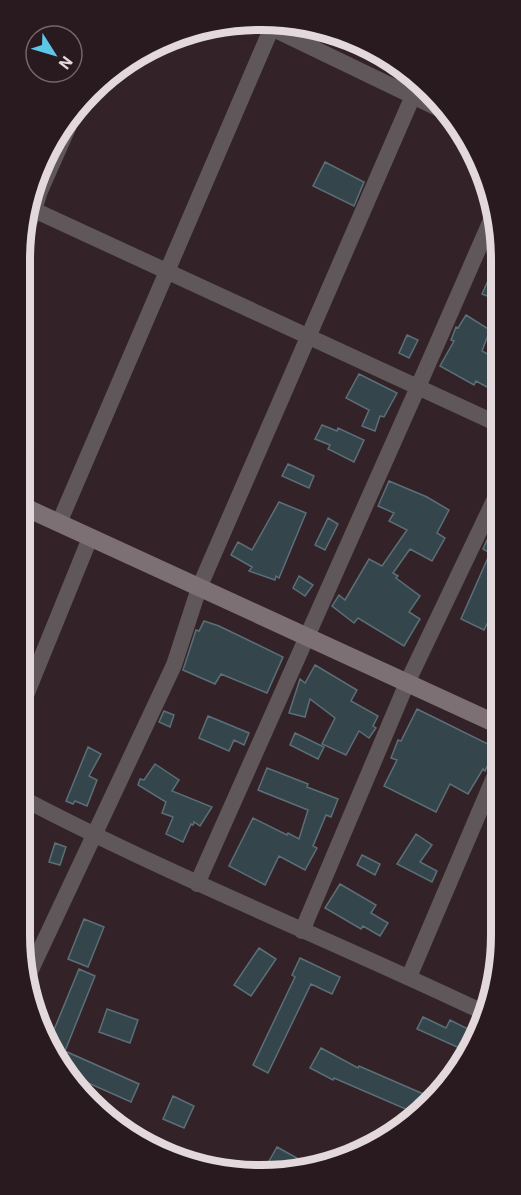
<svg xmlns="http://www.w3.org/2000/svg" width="521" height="1195" font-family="'IBM Plex Sans',sans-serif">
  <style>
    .building { fill: #34464c; stroke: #5c6f76; stroke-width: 1.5 }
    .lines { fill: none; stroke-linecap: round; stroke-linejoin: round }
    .street { stroke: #5f5759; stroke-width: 16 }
    .secondary { stroke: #7d7074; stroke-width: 18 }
    .rim { fill: none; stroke: #e3d8db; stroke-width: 8 }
  </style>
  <rect width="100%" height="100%" fill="#332328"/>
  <!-- building -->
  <path class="building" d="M325,162l39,20 -10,24 -41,-20z
    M499,256l1,33v12l-18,-7z
    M466,315l24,15 -8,21 18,10v33l-24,-13 -2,4 -34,-19 14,-25 -3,-1 5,-13 2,1z
    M407,335l11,5 -9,18 -10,-5z
    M359,374l38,19 -13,24 -4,-1 -5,15 -13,-5 7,-16 -23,-12z
    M322,425l15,6 1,-3 26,12 -10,22 -26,-13 2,-4 -15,-6z
    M288,464l26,12 -5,12 -27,-12z
    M389,481l38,16 22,13 -12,23 8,5 -13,23 -22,-12 -17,24 5,3 -2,2 24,18 -11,16 11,7 -16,27 -46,-28 -4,5 -22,-17 7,-11 6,5 24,-41 13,7 25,-36 -18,-9 5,-8 -16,-7z
    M279,502l27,11 -27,65 -3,-2 -1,4 -26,-9 3,-4 -21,-12 7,-13 14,8z
    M500,512l1,113 -12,-5 -5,10 -23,-11 29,-66 -7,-4z
    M328,518l10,6 -13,26 -10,-5z
    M299,576l14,9 -8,11 -12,-8z
    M204,621l15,5 64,31 -16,36 -46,-19 -6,10 -32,-14 13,-40 3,1z
    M315,665l42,25 -6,11 27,15 -5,10 3,2 -7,10 -10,-7 -13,24 -24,-11 13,-26 -25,-19 -5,18 -16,-4 11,-34 5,4z
    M417,709l73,36 -2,5 5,4 -8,17 -2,-2 -15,25 -18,-10 -14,28 -52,-26 13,-26 -6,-2 7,-18 3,1z
    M164,711l10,4 -4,12 -11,-5z
    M208,716l41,17 -5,12 -10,-5 -5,11 -30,-13z
    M295,733l29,14 -6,12 -28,-14z
    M88,747l13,7 -12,22 8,4 -10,26 -12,-5 -2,3 -7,-3z
    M155,764l24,16 -7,11 40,16 -12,19 -6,-4 -1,3 -2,-1 -8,18 -17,-8 7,-17 -11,-4 4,-11 -28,-17 2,-6 4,1z
    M267,768l41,16 -1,3 31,12 -7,18 -5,-2 -13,31 4,2 -12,22 -26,-14 -14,29 -36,-19 24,-48 34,17 1,-2 11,6 9,-29 -50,-20z
    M416,834l16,11 -12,17 17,9 -5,11 -35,-18z
    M55,843l11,4 -6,18 -11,-3z
    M362,855l18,9 -5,11 -18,-10z
    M340,884l36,21 -5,8 17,10 -8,13 -17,-10 -2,3 -36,-21z
    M84,919l20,8 -16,40 -20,-8z
    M259,948l17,11 -25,37 -17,-11z
    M300,958l40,19 -8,17 -21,-10 -43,89 -15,-8 42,-88 -3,-2z
    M79,969l16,7 -30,75 74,33 -8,18 -63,-28 -19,-32z
    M107,1009l31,11 -8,23 -31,-11z
    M423,1017l23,11 4,-8 26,13 -10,18 -49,-22z
    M321,1048l37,20 1,-2 69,30 -6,14 -5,4 -83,-36 -1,2 -23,-12z
    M173,1096l21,10 -10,22 -21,-9z
    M277,1147l38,21 -8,3h-25l-14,-8z"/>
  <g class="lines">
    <!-- street -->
    <path class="street" d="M259,22l193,93
      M34,210l466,215
      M24,235l10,-25 6,-19 39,-88
      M59,523l213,-496
      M20,710l70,-172
      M20,797c152,80 312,143 467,217
      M197,884l221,-497 77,-176
      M302,931l105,-248 93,-195
      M409,977l92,-216
      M27,978l147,-313 25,-77 220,-506"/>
    <!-- secondary -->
    <path class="secondary" d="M20,505l481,221"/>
  </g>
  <!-- crop -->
  <path d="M0 0H521V1195H0ZM260 30H261A230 230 0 0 1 491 260V935A230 230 0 0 1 261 1165H260A230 230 0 0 1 30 935V260A230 230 0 0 1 260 30Z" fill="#291a1f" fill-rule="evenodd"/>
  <path class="rim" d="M260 30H261A230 230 0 0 1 491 260V935A230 230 0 0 1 261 1165H260A230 230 0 0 1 30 935V260A230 230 0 0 1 260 30Z"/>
  <!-- north arrow -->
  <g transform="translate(54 54) rotate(127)"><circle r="28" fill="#291a1f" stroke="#73666a" stroke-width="1.5"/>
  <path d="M0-4.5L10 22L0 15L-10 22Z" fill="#5dc7e8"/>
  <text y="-9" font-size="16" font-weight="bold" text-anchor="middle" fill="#e3d8db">N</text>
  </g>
</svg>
